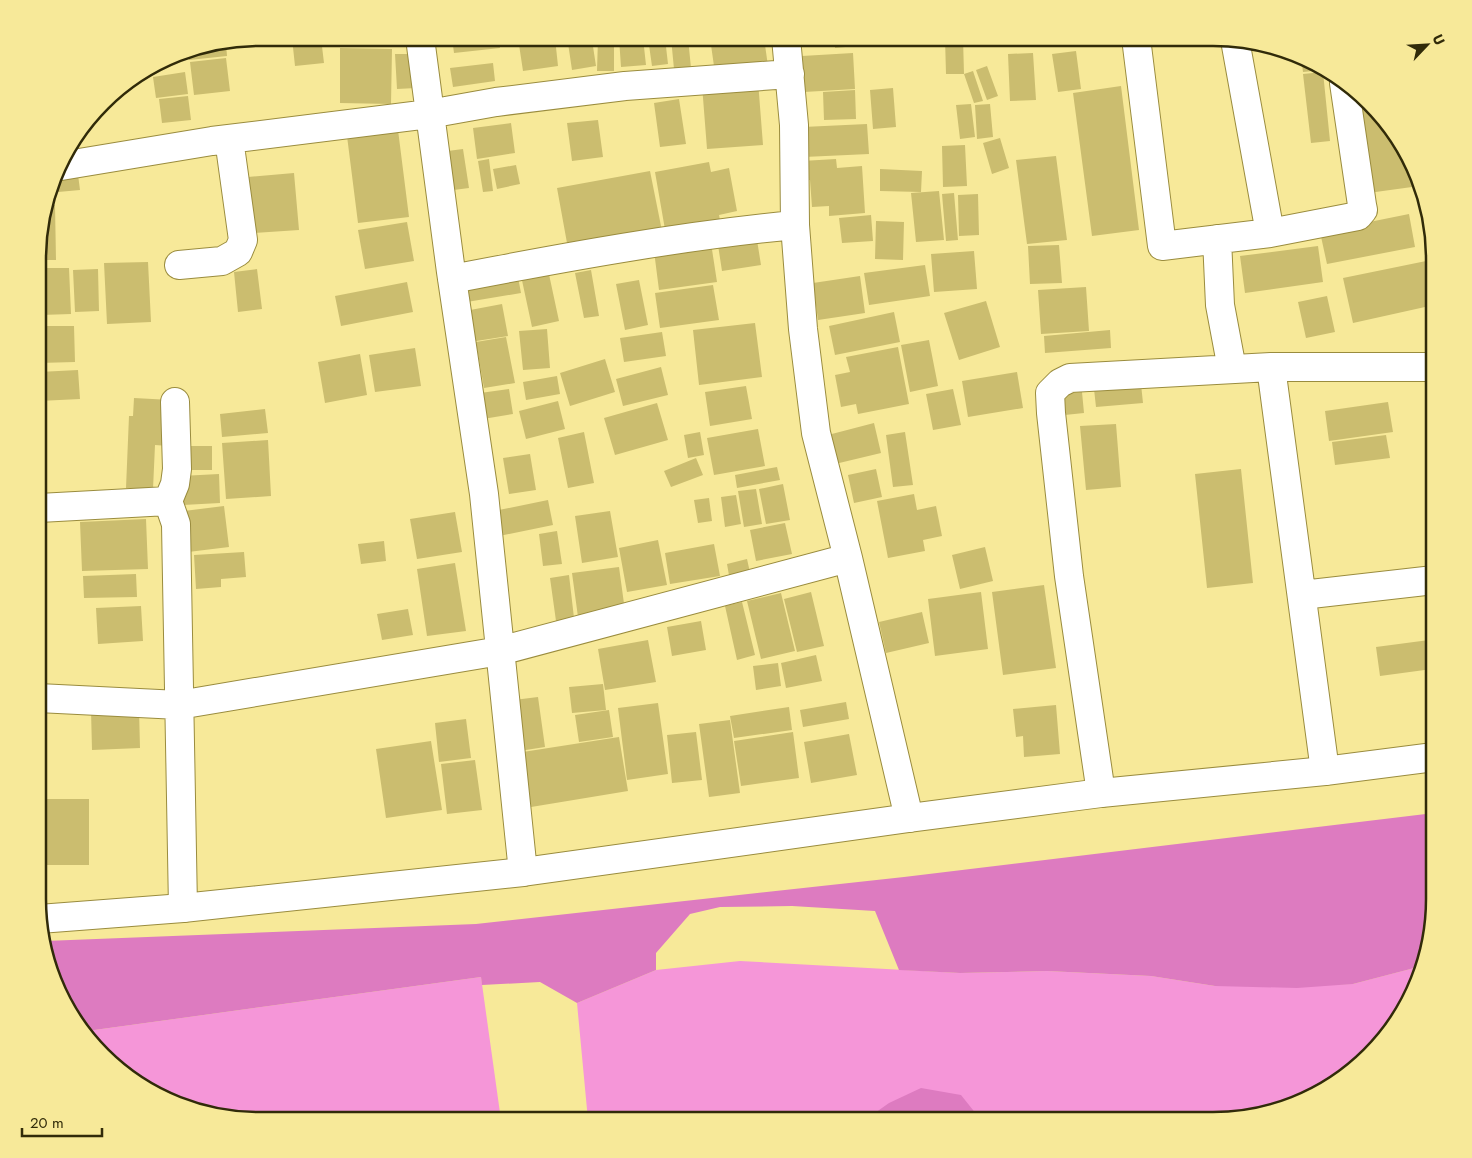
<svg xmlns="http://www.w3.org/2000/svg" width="1472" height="1158" font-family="Jost,sans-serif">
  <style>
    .green { fill: #f596d8 }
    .forest { fill: #dd7bc0 }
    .building { fill: #cbbd6f }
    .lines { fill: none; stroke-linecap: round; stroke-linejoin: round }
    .minor-casing { stroke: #9a8c3e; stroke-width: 30 }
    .secondary-casing { stroke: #9a8c3e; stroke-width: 30 }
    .minor { stroke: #fff; stroke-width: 28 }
    .secondary { stroke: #fff; stroke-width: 28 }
    .rim { fill: none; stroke: #312b09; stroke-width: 2.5 }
  </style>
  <rect width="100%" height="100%" fill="#f7e999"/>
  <!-- green -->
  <path class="green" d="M740,961l220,12 87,-2 104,5 64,10 138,-2 69,-18 -5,18 -38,61 -81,58 -85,17h-625l-11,-117 79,-33z
    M481,977l20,143h-256l-71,-17 -61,-38 -26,-34z"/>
  <!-- forest -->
  <path class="forest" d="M1434,813v100l-12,53 -69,18 -56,4 -82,-2 -64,-10 -104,-5 -87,2 -61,-3 -24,-59 -83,-5 -72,1 -30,7 -34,39v17l-79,33 -37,-21 -58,3 -1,-8 -394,54 -27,-34 -15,-56 431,-17 428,-47z
    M921,1088l40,7 20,25h-116l24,-17z"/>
  <!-- building -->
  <path class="building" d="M292,38h29l3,25 -29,3z
    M390,38h25v8l-25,-1z
    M452,38h46l2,10 -46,5z
    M518,38h37l3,28 -35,5z
    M598,38h16v33h-17z
    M619,38h24l3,27 -25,2z
    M648,38h17l3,26 -16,2z
    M671,38h17l3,30 -17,1z
    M718,38h21l1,3 24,-3 4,28 -53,7 -4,-28 8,-2z
    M835,38h21v8l-21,2z
    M945,38h18l1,36h-18z
    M1076,38h52l1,3 -52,6z
    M592,40l4,26 -24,4 -4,-27z
    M226,43l1,13 -38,4 -1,-11z
    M340,48l52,1 -1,55 -51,-1z
    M1076,51l5,38 -23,3 -6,-38z
    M853,53l2,36 -51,3 -2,-36z
    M1033,53l3,47 -26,1 -2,-47z
    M395,54h19l2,34 -19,1z
    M1301,57l10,6 12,7 -20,2z
    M226,58l4,33 -36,4 -4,-33z
    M493,63l2,18 -42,6 -3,-19z
    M987,66l11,30 -11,4 -11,-30z
    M973,71l10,30 -9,2 -10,-29z
    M185,72l3,22 -32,4 -3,-21z
    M1323,72l7,69 -19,2 -8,-69z
    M758,81l5,64 -56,4 -5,-64z
    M1121,86l18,144 -47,6 -19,-143z
    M893,88l3,39 -23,2 -3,-39z
    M855,90l1,29 -32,1 -1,-28z
    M1359,93l50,69 3,25 -51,7z
    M188,96l3,24 -29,3 -3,-24z
    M679,99l7,45 -26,3 -6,-44z
    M971,104l4,33 -15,2 -4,-34z
    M990,104l3,33 -16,2 -2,-34z
    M598,120l5,37 -31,4 -5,-38z
    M511,123l4,30 -38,6 -4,-31z
    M867,124l2,30 -65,3 -1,-30z
    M398,130l11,87 -51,6 -11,-87z
    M1000,138l9,30 -17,6 -9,-31z
    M965,145l2,41 -24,1 -1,-41z
    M463,149l6,39 -23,3 -6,-39z
    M1056,156l11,84 -40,4 -11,-84z
    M489,159l4,32 -10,1 -5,-31z
    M836,159l1,9 25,-2 3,47 -36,3v-10l-17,1 -2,-27h-6l-2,-19z
    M709,162l2,10 18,-4 8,43 -18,4 3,16 -55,10 -12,-69z
    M516,165l4,19 -23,5 -4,-20z
    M77,167l3,23 -22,2 -1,-13z
    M880,169l42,2 -1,21 -41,-1z
    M650,171l13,65 -94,18 -12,-66z
    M294,173l5,57 -46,3 -5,-56z
    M939,191l5,49 -28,2 -5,-49z
    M954,193l4,47 -12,1 -4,-47z
    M978,194l1,41 -20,1 -1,-41z
    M48,205h7l1,55h-17v-30z
    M1409,214l6,33 -88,17 -7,-32z
    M871,215l2,26 -31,2 -3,-25z
    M876,221l28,1 -1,38 -28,-1z
    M407,222l7,39 -49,8 -7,-39z
    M757,240l4,25 -39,6 -4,-26z
    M711,243l6,39 -58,8 -5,-39z
    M1059,245l3,38 -32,1 -2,-38z
    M1318,246l5,36 -78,11 -5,-37z
    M974,251l3,38 -43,3 -3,-38z
    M1431,260l3,15v30l-81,18 -10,-45z
    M148,262l3,60 -44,2 -3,-61z
    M547,265l12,56 -27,6 -12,-56z
    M925,265l5,31 -61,9 -5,-32z
    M39,268h30l2,46 -30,1z
    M98,269l1,42 -24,1 -2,-42z
    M257,269l5,40 -24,3 -4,-40z
    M591,270l8,46 -15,2 -9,-45z
    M517,272l4,21 -60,10 -4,-21z
    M860,276l5,37 -47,7 -5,-37z
    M639,280l9,45 -23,5 -9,-46z
    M407,282l6,30 -72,14 -6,-30z
    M713,285l6,35 -59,8 -5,-35z
    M1086,287l3,44 -48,3 -3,-44z
    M1327,296l8,36 -29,6 -8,-36z
    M986,301l14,46 -41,13 -15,-47z
    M502,304l6,32 -38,6 -5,-31z
    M894,312l6,30 -65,13 -6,-29z
    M755,323l7,54 -63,8 -6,-55z
    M39,326h35l1,36 -36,1z
    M547,329l3,39 -27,2 -4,-39z
    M1110,330l1,18 -66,5 -1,-17z
    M662,332l4,24 -42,6 -4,-24z
    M506,337l9,46 -31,5 -8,-46z
    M929,340l9,46 -28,6 -9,-47z
    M898,347l11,57 -51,10 -2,-10 -15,3 -6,-32 15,-3 -4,-15z
    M415,348l6,38 -46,6 -6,-37z
    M360,354l7,41 -42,8 -7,-41z
    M605,359l10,33 -45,14 -10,-33z
    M661,367l7,28 -45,11 -7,-27z
    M78,370l2,29 -41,2v-29z
    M1017,372l6,36 -55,9 -6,-36z
    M1140,375l3,28 -47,4 -3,-27z
    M557,376l3,18 -34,6 -3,-18z
    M746,386l6,33 -42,7 -5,-34z
    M509,389l4,25 -36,6 -4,-26z
    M953,389l8,36 -28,5 -7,-36z
    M1082,392l2,21 -29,3 -2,-21z
    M134,398l37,2 -2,46 -14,-1 -2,44 -27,-1 3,-72h4z
    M558,401l7,28 -39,10 -7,-28z
    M1388,402l5,30 -64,9 -4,-30z
    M657,403l11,37 -53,15 -11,-37z
    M265,409l3,24 -46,4 -2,-23z
    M874,423l7,30 -46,11 -7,-29z
    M1116,424l5,63 -35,3 -6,-64z
    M758,429l7,37 -51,9 -7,-37z
    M584,432l10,51 -26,5 -10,-50z
    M700,432l4,23 -16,3 -4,-23z
    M905,432l8,53 -20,2 -7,-52z
    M1386,435l4,23 -55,7 -3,-23z
    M268,440l3,56 -45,3 -4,-56z
    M186,446h26v24h-26z
    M530,454l6,36 -27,4 -6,-36z
    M696,458l7,17 -32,12 -7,-16z
    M777,467l3,13 -43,8 -2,-13z
    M876,469l6,28 -28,6 -6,-28z
    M1241,469l12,114 -46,5 -12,-114z
    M219,474l1,29 -37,2 -2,-29z
    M783,484l7,36 -24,4 -7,-35z
    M756,489l6,35 -18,3 -6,-36z
    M914,494l3,16 19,-4 6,30 -19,4 2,11 -37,7 -11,-57z
    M736,495l5,29 -16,3 -4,-30z
    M709,498l3,23 -14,2 -4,-23z
    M548,500l5,25 -54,11 -5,-25z
    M224,506l5,41 -49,6 -4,-41z
    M610,511l8,46 -36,6 -7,-47z
    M455,512l7,40 -45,7 -7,-40z
    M146,519l2,50 -66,2 -2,-49z
    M785,523l7,31 -36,7 -6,-31z
    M557,531l5,33 -19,2 -4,-32z
    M658,540l9,45 -40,7 -8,-44z
    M384,541l2,20 -25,3 -3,-20z
    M714,544l6,32 -50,8 -5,-31z
    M985,547l8,34 -33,8 -8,-34z
    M244,552l2,25 -25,2v8l-25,2 -2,-34z
    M747,559l4,18 -21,4 -3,-17z
    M455,563l11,68 -39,5 -10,-67z
    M619,567l6,44 -47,6 -6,-44z
    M39,570h6v29h-6z
    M136,574l1,23 -53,1 -1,-22z
    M569,575l5,43 -18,3 -6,-43z
    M1044,585l12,83 -53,7 -11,-83z
    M811,592l13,54 -27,6 -13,-53z
    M981,592l7,57 -53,7 -7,-57z
    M781,593l14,58 -34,8 -14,-58z
    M742,602l13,53 -18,5 -12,-54z
    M141,606l2,35 -45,3 -2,-36z
    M408,609l5,26 -31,5 -5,-26z
    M922,612l7,31 -43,10 -7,-31z
    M701,621l5,29 -34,6 -5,-29z
    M648,640l8,42 -51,8 -7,-41z
    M1429,640l3,29 -52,7 -4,-29z
    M816,655l6,26 -36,7 -5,-25z
    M778,663l3,23 -25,4 -3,-24z
    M603,684l3,26 -34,3 -3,-26z
    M538,697l7,50 -32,5 -7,-51z
    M846,702l3,17 -46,8 -3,-17z
    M658,703l10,71 -41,6 -9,-72z
    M1056,705l4,49 -36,3 -1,-21 -7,1 -3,-28z
    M789,707l3,23 -58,8 -4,-22z
    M139,709l1,39 -48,2 -1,-40z
    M609,710l4,27 -34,5 -4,-27z
    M38,713h4l3,58h-7z
    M466,719l5,39 -32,4 -4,-39z
    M730,720l10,73 -31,4 -10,-73z
    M696,732l6,48 -30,3 -5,-48z
    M793,732l6,46 -58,8 -7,-45z
    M849,734l8,41 -46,8 -7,-41z
    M619,737l9,54 -109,18 -9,-55z
    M431,741l11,69 -56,8 -10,-69z
    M475,760l7,50 -35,4 -6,-50z
    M45,799h44v66h-43z"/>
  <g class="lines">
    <!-- minor casing -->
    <g class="minor-casing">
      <path id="minor" d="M420,38l31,234 33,222 39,378
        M786,38l8,87 1,100 8,104 13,104 32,125 61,260
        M1136,38l26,208 108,-13 88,-17 5,-6 -1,-5 -18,-122
        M1235,40l35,193
        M61,166l151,-25 217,-27 67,-12 129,-16 165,-12
        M1217,239l3,66 12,64
        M179,265l43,-4 16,-9 5,-12 -14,-101
        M452,279c114,-22 228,-43 343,-54
        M1271,367h163
        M175,402l2,67 -2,15 -7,17 8,23 7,384
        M39,508l129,-7
        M1302,595l132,-15
        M38,698l141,7 321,-54 348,-93
        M1101,793l-32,-217 -18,-163 -1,-20 10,-10 10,-5 201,-11 54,404"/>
    </g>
    <!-- secondary casing -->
    <g class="secondary-casing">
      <path id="secondary" d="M39,919l144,-11 340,-36 386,-54 192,-25 224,-22 109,-14"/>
    </g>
    <!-- minor -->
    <use href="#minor" class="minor"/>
    <!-- secondary -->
    <use href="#secondary" class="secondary"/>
  </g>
  <!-- crop -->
  <path d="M0 0H1472V1158H0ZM259 46H1213A213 213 0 0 1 1426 259V899A213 213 0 0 1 1213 1112H259A213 213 0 0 1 46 899V259A213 213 0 0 1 259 46Z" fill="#f7e999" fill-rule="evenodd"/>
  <path class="rim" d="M259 46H1213A213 213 0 0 1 1426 259V899A213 213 0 0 1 1213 1112H259A213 213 0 0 1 46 899V259A213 213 0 0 1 259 46Z"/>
  <!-- north arrow -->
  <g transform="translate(1427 45) rotate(65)" stroke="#f7e999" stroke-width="4" paint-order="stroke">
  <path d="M0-4L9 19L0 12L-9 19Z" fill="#312b09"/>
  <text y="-8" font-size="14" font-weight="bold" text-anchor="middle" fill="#312b09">U</text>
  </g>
  <!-- scale -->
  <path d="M22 1128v8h80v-8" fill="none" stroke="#312b09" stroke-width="2.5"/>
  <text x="30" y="1128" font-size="15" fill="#312b09" stroke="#f7e999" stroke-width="4" paint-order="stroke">20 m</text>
</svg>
